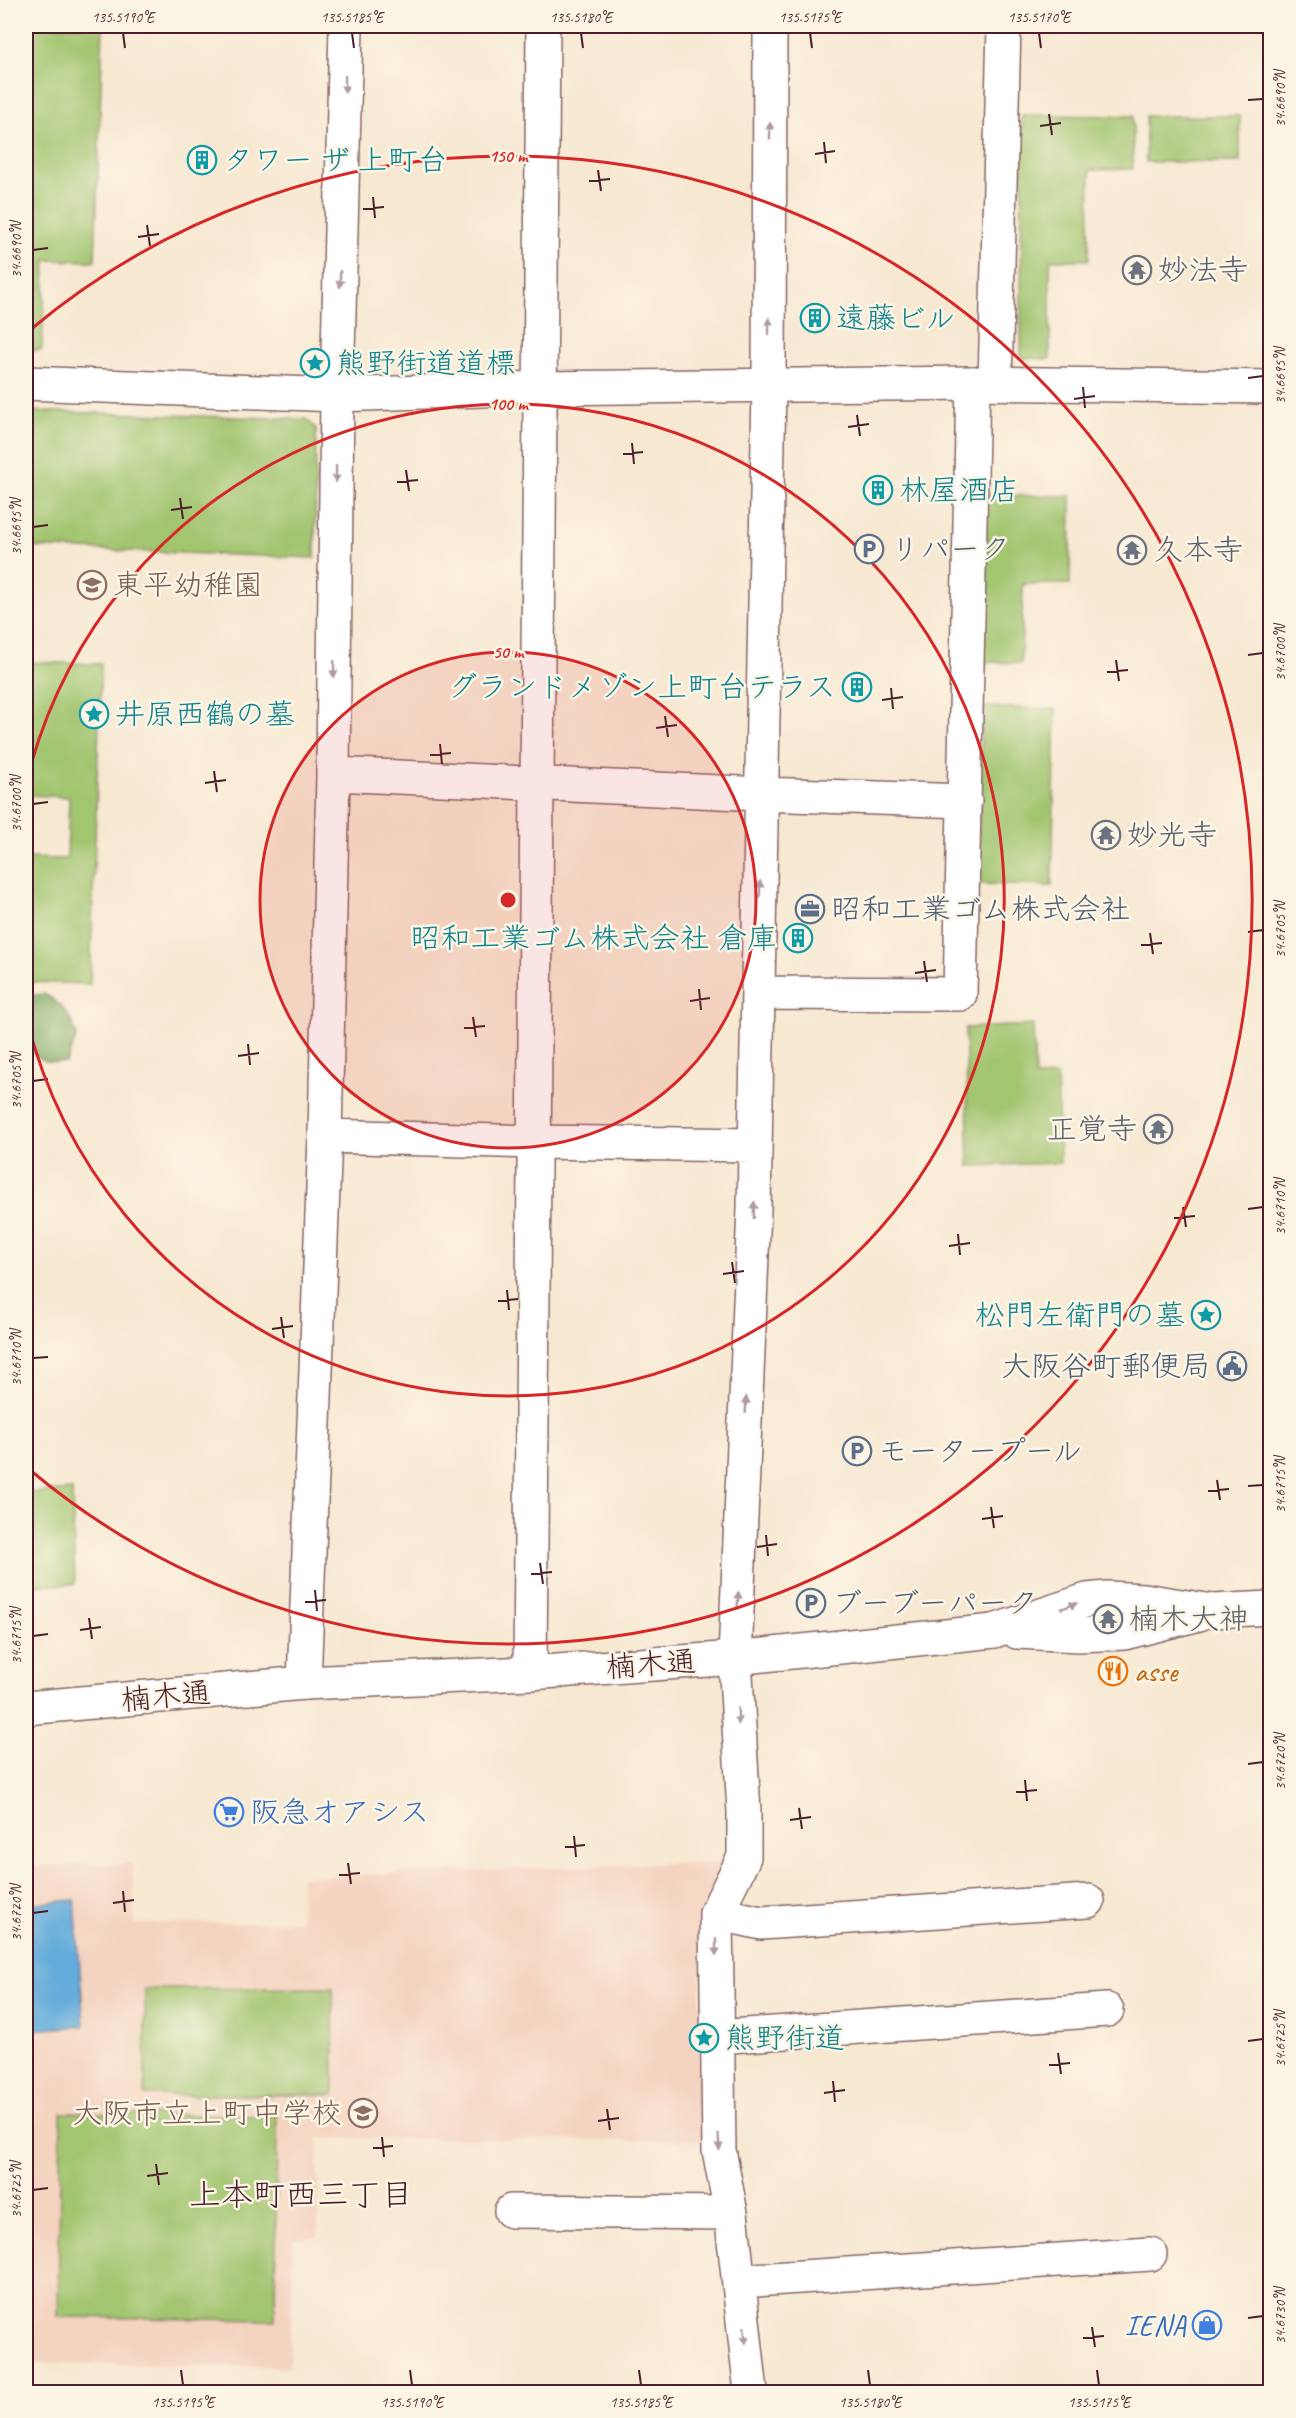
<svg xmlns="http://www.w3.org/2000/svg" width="1296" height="2418" font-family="Caveat,'Klee One',sans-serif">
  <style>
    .built { fill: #f4d3c0 }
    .green { fill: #a2c56f; stroke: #76724d; stroke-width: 1.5 }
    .forest { fill: #81aa62; stroke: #666446; stroke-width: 1.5 }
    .water { fill: #64acdb; stroke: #576683; stroke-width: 1.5 }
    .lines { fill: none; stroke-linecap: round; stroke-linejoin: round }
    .street-casing { stroke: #876565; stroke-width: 36 }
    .secondary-casing { stroke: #876565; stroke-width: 36 }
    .street { stroke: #fff; stroke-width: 33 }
    .secondary { stroke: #fff; stroke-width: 33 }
    .oneway { fill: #ae9aa0 }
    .ticks { fill: none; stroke: #4a1f2b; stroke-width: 2 }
    .ring { fill: none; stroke: #d62828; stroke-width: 3 }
    .labels { text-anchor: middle; stroke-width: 5; stroke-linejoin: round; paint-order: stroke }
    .culture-label { font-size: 30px; fill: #0d838f; stroke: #fcf5e5; text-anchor: start }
    .worship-label { font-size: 30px; fill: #5b616d; stroke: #fcf5e5; text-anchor: start }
    .service-label { font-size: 30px; fill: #4e5e75; stroke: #fcf5e5; text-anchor: start }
    .education-label { font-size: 30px; fill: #785e54; stroke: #fcf5e5; text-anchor: start }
    .street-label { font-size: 30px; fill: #4a1f2b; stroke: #fcf5e5 }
    .food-label { font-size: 30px; fill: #c56008; stroke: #fcf5e5; text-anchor: start }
    .shop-label { font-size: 30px; fill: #366cbe; stroke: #fcf5e5; text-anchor: start }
    .neighbourhood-label { font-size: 32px; fill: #4a1f2b; stroke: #fcf5e5 }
    .centre { fill: #d62828; stroke: #fcf5e5; stroke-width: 3 }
    .ring-label { font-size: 18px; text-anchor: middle; font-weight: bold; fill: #d62828; stroke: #fcf5e5; stroke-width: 5; stroke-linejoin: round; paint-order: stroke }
    .neatline { fill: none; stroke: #4a1f2b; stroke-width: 2 }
    .ticks-label { font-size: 15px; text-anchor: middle; fill: #4a1f2b }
  </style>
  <rect width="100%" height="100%" fill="#fcf5e5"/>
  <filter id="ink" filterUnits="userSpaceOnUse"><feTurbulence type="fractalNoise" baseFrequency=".0167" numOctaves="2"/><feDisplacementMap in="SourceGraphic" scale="12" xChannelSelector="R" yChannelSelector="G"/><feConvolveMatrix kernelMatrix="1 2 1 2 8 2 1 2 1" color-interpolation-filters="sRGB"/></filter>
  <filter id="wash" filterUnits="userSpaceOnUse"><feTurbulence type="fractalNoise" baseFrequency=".008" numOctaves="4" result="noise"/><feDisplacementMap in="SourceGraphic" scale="24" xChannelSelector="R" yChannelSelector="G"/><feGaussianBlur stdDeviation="1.35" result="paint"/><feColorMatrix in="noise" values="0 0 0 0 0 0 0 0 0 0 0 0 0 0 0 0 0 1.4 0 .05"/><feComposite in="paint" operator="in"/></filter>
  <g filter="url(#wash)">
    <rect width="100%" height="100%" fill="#f7e8d1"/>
    <!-- built -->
    <path class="built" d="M729,1861l-28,52 -2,175 5,53 -386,-3v100l-25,1 -4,128 -263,-4v-496l106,-4 3,61 165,-2 1,-45z"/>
    <!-- green -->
    <path class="green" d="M26,26h77l-8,235 -49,-1 -4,90h-16z
      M1022,115l111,1v53l-43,1 -1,90h-39v99l-29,-1z
      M1146,116h94v46h-94z
      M26,411l280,8 10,9 -1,130 -289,-11z
      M983,495l88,1 -1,88h-47l-2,79 -41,-1z
      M26,662l75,2 -11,320 -64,-2v-124l41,1 2,-62 -41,-2 2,-33h-4z
      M982,707l74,2 -4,177 -75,-2z
      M1033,1025l2,52 22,-1 3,87 -91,3 -4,-138z
      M72,1490l3,94 -49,2v-93z
      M333,1988l1,107h-189v-106z
      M61,2113l216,3 -2,204 -217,-3z"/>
    <!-- forest -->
    <path class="forest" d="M44,994c19,10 27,23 33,42l-11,27 -21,-2 -19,-12v-53z"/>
    <!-- water -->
    <path class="water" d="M75,1900l9,126 -54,4 -4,-64v-62z"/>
  </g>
  <g filter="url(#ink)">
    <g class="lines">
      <!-- street casing -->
      <g class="street-casing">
        <path id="street" d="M995,383l9,-357
          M333,774l429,20 203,7
          M758,993l202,1 13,-611
          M325,1136l209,6 221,3
          M994,1631l93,-31 20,-2 37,2 68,11
          M1017,1632l62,3 45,-2 75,-19
          M304,1683l21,-547 8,-362 4,-379 9,-369
          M716,1913l45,10 327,-22
          M716,2037l391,-27
          M511,2211l220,2
          M739,2281l411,-27
          M751,2392l-20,-179 -12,-63 -3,-237 28,-56v-45l-9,-154 19,-449 15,-824 1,-359"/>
      </g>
      <!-- secondary casing -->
      <g class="secondary-casing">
        <path id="secondary" d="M26,383l311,12 204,-7 432,-5 297,4
          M1212,1611l58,-3
          M530,1673l13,-1647
          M26,1708l278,-25 226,-10 205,-15 259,-27"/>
      </g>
      <!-- street -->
      <use href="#street" class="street"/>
      <!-- secondary -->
      <use href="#secondary" class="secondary"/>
    </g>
    <!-- one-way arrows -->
    <defs><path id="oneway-solid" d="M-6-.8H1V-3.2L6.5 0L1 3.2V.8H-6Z" transform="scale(1.5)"/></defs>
    <g class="oneway">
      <use href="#oneway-solid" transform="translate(345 84) rotate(91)"/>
      <use href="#oneway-solid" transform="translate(770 131) rotate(-90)"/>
      <use href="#oneway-solid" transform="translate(340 279) rotate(91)"/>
      <use href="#oneway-solid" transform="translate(769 326) rotate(-90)"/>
      <use href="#oneway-solid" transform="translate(336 474) rotate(91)"/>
      <use href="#oneway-solid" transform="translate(334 669) rotate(91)"/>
      <use href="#oneway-solid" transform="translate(760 889) rotate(-89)"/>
      <use href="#oneway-solid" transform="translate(754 1210) rotate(-88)"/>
      <use href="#oneway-solid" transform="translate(746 1405) rotate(-88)"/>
      <use href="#oneway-solid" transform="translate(738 1600) rotate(-87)"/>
      <use href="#oneway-solid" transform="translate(1069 1606) rotate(-20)"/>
      <use href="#oneway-solid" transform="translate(738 1716) rotate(87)"/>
      <use href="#oneway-solid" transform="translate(716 1947) rotate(90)"/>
      <use href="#oneway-solid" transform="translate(719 2142) rotate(87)"/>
      <use href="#oneway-solid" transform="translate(745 2335) rotate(84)"/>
    </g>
  </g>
  <!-- ticks -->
  <path class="ticks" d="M123,33l2,15M352,33l2,15M581,33l2,15M810,33l2,15M1039,33l2,15M1248,100l15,-1M1049,114l3,21M1040,126l21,-3M824,142l2,21M815,154l20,-3M598,170l3,21M589,181l21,-2M373,197l2,21M363,209l21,-2M147,225l3,21M138,237l21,-3M33,250l15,-2M1248,378l15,-2M1083,387l2,21M1074,399l21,-3M857,415l3,21M848,427l21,-3M632,443l2,21M623,454l20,-2M406,470l3,21M397,482l21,-2M180,498l3,21M171,510l21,-3M33,527l15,-2M1248,655l15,-2M1116,660l3,21M1107,672l21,-2M891,688l2,21M882,700l21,-3M665,716l3,21M656,728l21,-3M440,744l2,20M430,755l21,-2M214,771l3,21M205,783l21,-3M33,804l15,-2M1248,932l15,-2M1150,933l3,21M1141,945l21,-2M924,961l3,21M915,973l21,-3M699,989l2,21M690,1001l20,-3M473,1017l3,20M464,1028l21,-2M248,1044l2,21M238,1056l21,-3M33,1081l15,-2M1183,1207l3,20M1248,1209l15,-2M1174,1218l21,-2M958,1234l2,21M949,1246l21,-3M732,1262l3,21M723,1274l21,-3M507,1290l2,20M498,1301l20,-2M281,1317l3,21M272,1329l21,-3M33,1358l15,-1M1217,1480l3,20M1248,1486l15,-1M1208,1491l21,-2M991,1507l3,21M982,1519l21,-3M766,1535l2,21M757,1547l20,-3M540,1563l3,21M531,1574l21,-2M315,1590l2,21M305,1602l21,-2M89,1618l3,21M80,1630l21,-3M33,1636l15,-2M1248,1764l15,-2M1025,1780l2,21M1016,1792l21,-2M799,1808l3,21M790,1820l21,-3M574,1836l2,21M565,1847l20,-2M348,1863l3,21M339,1875l21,-2M123,1891l2,21M113,1903l21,-3M33,1913l15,-2M1248,2041l15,-2M1058,2053l3,21M1049,2065l21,-2M833,2081l2,21M824,2093l21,-3M607,2109l3,21M598,2121l21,-3M382,2137l2,20M373,2148l20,-2M156,2164l3,21M147,2176l21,-3M33,2190l15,-2M1248,2318l15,-2M1092,2327l3,20M1083,2338l21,-2M181,2370l2,15M410,2370l2,15M639,2370l2,15M868,2370l2,15M1097,2370l2,15"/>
  <!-- distance rings -->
  <circle cx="508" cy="900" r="248" fill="#d62828" fill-opacity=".12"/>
  <g class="ring">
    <circle cx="508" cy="900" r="248"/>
    <path d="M26 784A496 496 0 1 1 26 1016"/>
    <path d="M30 330A744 744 0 1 1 30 1470"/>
  </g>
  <!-- icons -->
  <defs>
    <g id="building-ring" transform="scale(1.5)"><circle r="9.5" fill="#fcf5e5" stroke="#0f9aa8" stroke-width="1.5"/><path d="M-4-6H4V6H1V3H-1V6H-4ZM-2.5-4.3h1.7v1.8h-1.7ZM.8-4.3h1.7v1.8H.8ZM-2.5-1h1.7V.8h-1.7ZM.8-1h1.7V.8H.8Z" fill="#0f9aa8"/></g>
    <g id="temple-ring" transform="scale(1.5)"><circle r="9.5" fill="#fcf5e5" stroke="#6b7280" stroke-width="1.5"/><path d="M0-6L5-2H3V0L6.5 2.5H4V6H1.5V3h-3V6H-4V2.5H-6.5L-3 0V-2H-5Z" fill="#6b7280"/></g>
    <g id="sight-ring" transform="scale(1.5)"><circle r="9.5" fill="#fcf5e5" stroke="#0f9aa8" stroke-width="1.5"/><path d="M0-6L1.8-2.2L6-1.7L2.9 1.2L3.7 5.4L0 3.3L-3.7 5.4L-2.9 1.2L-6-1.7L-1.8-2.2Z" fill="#0f9aa8"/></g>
    <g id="parking-ring" transform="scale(1.5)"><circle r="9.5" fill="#fcf5e5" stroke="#5c6f8a" stroke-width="1.5"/><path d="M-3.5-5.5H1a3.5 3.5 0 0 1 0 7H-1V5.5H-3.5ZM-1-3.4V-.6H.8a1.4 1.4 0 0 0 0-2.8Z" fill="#5c6f8a"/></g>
    <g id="school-ring" transform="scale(1.5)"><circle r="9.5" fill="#fcf5e5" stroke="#8d6e63" stroke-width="1.5"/><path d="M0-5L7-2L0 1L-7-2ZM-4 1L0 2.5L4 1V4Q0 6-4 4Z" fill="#8d6e63"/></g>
    <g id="office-ring" transform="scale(1.5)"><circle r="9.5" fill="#fcf5e5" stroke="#5c6f8a" stroke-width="1.5"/><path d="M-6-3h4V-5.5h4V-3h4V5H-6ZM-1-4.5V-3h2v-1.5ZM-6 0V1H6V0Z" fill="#5c6f8a"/></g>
    <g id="civic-ring" transform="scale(1.5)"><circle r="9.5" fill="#fcf5e5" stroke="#5c6f8a" stroke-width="1.5"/><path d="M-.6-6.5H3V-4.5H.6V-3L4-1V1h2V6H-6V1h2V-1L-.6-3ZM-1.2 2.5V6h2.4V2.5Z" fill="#5c6f8a"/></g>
    <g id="restaurant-ring" transform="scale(1.5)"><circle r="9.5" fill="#fcf5e5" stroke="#e8710a" stroke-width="1.5"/><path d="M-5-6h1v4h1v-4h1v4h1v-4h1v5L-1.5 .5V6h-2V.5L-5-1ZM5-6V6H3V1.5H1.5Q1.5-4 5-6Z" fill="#e8710a"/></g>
    <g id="supermarket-ring" transform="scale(1.5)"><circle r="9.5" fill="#fcf5e5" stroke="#3f7fe0" stroke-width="1.5"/><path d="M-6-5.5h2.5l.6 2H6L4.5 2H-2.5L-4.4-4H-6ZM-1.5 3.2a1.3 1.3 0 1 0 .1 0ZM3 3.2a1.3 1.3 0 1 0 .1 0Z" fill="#3f7fe0"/></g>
    <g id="shop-ring" transform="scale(1.5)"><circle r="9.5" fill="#fcf5e5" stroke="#3f7fe0" stroke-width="1.5"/><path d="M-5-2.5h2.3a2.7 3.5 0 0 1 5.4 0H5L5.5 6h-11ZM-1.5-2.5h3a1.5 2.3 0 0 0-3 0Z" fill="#3f7fe0"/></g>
  </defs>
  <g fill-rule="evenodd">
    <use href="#building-ring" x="202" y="160"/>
    <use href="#temple-ring" x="1137" y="270"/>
    <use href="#building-ring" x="815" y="318"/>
    <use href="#sight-ring" x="315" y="363"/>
    <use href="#building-ring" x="878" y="490"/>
    <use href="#parking-ring" x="869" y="549"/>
    <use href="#temple-ring" x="1132" y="550"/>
    <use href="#school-ring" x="92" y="585"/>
    <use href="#building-ring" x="857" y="687"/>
    <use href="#sight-ring" x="94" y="714"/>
    <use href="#temple-ring" x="1106" y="835"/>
    <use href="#office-ring" x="810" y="909"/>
    <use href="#building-ring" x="798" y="938"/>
    <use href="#temple-ring" x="1158" y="1129"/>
    <use href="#sight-ring" x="1206" y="1315"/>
    <use href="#civic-ring" x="1232" y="1366"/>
    <use href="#parking-ring" x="857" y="1451"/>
    <use href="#parking-ring" x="811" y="1603"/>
    <use href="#temple-ring" x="1108" y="1619"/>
    <use href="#restaurant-ring" x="1113" y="1671"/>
    <use href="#supermarket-ring" x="229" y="1812"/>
    <use href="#sight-ring" x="704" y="2038"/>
    <use href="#school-ring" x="363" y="2113"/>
    <use href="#shop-ring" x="1207" y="2325"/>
  </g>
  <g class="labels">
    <!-- culture labels -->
    <g class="culture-label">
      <text x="223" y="170">タワー ザ 上町台</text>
      <text x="836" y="328">遠藤ビル</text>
      <text x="336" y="373">熊野街道道標</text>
      <text x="899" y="500">林屋酒店</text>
      <text x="836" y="697" text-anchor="end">グランドメゾン上町台テラス</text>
      <text x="115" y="724">井原西鶴の墓</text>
      <text x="777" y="948" text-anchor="end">昭和工業ゴム株式会社 倉庫</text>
      <text x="1185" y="1325" text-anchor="end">松門左衛門の墓</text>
      <text x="725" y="2048">熊野街道</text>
    </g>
    <!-- worship labels -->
    <g class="worship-label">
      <text x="1158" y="280">妙法寺</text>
      <text x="1153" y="560">久本寺</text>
      <text x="1127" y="845">妙光寺</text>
      <text x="1137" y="1139" text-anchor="end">正覚寺</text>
      <text x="1129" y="1629">楠木大神</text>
    </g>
    <!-- service labels -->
    <g class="service-label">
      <text x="890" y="559">リパーク</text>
      <text x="831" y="919">昭和工業ゴム株式会社</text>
      <text x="1211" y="1376" text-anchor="end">大阪谷町郵便局</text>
      <text x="878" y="1461">モータープール</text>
      <text x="832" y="1613">ブーブーパーク</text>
    </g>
    <!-- education labels -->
    <g class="education-label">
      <text x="113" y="595">東平幼稚園</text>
      <text x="342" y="2123" text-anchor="end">大阪市立上町中学校</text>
    </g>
    <!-- street labels -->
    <g class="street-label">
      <text transform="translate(651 1664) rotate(-4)" y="10">楠木通</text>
      <text transform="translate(166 1696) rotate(-5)" y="10">楠木通</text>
    </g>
    <!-- food labels -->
    <g class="food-label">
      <text x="1134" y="1681">asse</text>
    </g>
    <!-- shop labels -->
    <g class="shop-label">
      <text x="250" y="1822">阪急オアシス</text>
      <text x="1186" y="2335" text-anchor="end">IENA</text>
    </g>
    <!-- neighbourhood labels -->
    <g class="neighbourhood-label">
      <text x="301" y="2205">上本町西三丁目</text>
    </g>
  </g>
  <circle cx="508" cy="900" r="9" class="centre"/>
  <g class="ring-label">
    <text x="508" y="162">150 m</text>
    <text x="508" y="410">100 m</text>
    <text x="508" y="658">50 m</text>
  </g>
  <!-- margin -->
  <rect width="1296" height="2418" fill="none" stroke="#fcf5e5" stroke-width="66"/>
  <rect x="33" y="33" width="1230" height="2352" class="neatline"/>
  <g class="ticks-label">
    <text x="123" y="22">135.5190°E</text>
    <text x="352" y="22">135.5185°E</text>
    <text x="581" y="22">135.5180°E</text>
    <text x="810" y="22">135.5175°E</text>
    <text x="1039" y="22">135.5170°E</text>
    <text transform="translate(1280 99) rotate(-90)" y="5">34.6690°N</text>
    <text transform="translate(16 250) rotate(-90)" y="5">34.6690°N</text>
    <text transform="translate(1280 376) rotate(-90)" y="5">34.6695°N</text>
    <text transform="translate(16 527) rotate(-90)" y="5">34.6695°N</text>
    <text transform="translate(1280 653) rotate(-90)" y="5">34.6700°N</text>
    <text transform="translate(16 804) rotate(-90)" y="5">34.6700°N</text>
    <text transform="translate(1280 930) rotate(-90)" y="5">34.6705°N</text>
    <text transform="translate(16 1081) rotate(-90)" y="5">34.6705°N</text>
    <text transform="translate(1280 1207) rotate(-90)" y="5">34.6710°N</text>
    <text transform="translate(16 1358) rotate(-90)" y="5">34.6710°N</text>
    <text transform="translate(1280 1485) rotate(-90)" y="5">34.6715°N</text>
    <text transform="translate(16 1636) rotate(-90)" y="5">34.6715°N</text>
    <text transform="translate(1280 1762) rotate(-90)" y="5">34.6720°N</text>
    <text transform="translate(16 1913) rotate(-90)" y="5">34.6720°N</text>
    <text transform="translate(1280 2039) rotate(-90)" y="5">34.6725°N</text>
    <text transform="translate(16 2190) rotate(-90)" y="5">34.6725°N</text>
    <text transform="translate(1280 2316) rotate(-90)" y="5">34.6730°N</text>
    <text x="183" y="2407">135.5195°E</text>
    <text x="412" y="2407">135.5190°E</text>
    <text x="641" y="2407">135.5185°E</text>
    <text x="870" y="2407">135.5180°E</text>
    <text x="1099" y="2407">135.5175°E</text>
  </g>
</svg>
